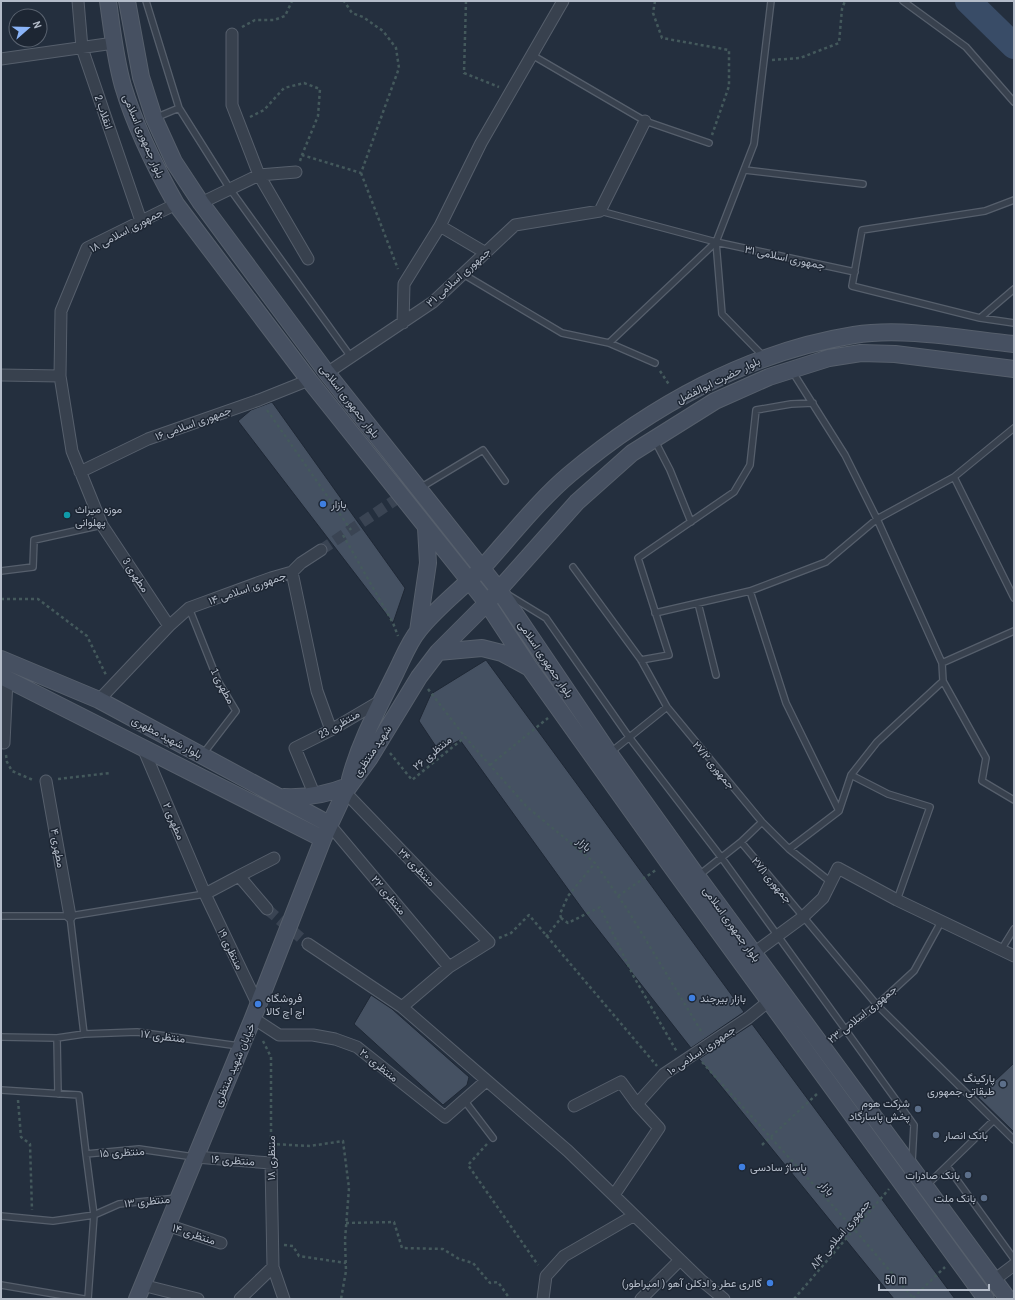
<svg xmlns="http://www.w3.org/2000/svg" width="1015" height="1300" font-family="'Archivo Narrow',Vazirmatn,sans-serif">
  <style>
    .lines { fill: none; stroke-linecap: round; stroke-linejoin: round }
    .river { stroke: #394c67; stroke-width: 26 }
    .building { fill: #455162; stroke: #1f2835 }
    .minor-tunnel { stroke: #3a4453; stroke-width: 11; stroke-dasharray: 11 5.5; stroke-linecap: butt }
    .service-casing { stroke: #565f6c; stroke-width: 8 }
    .minor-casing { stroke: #565f6c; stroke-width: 13 }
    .secondary-casing { stroke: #565f6c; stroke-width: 18 }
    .path { stroke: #44595c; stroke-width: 2.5; stroke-dasharray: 3 3; stroke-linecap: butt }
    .service { stroke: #38414e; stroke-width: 5.5 }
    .minor { stroke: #38414e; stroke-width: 11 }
    .secondary { stroke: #465061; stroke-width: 16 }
    .shop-dot { fill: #3f7fe0; stroke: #1d2633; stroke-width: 1.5 }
    .culture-dot { fill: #0f9aa8; stroke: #1d2633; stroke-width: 1.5 }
    .service-dot { fill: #5c6f8a; stroke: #1d2633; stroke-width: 1.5 }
    .labels { text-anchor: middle; stroke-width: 3; stroke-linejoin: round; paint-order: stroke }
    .street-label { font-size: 11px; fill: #b4bcc9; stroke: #1d2633 }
    .poi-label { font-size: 11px; fill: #b4bcc9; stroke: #1d2633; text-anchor: start }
  </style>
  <rect width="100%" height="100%" fill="#242f3e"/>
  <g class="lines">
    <!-- river -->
    <path class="river" d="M968,1l46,45"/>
  </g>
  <!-- building -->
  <path class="building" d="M272,402l133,186 -12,35 -155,-202 13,-11z
    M486,660l258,352 -53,36 -105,-134 -126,-174 -21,11 -20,-30 12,-27z
    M371,995l21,14 77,68 -2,8 -24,20 -89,-81z
    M752,1024l129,174 74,101h-61l-195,-240z
    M1014,1063v69l-36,-35z"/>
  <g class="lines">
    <!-- minor-tunnel -->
    <path class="minor-tunnel" d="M321,550l80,-54
      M267,909l41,35"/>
    <!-- service casing -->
    <g class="service-casing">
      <path id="service" d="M146,1l33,107 51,81 121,168
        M903,1l63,46 48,55
        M532,55l113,66 64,22
        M155,118l24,-10
        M745,170l118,14
        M1014,200l-29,11 -123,19 -10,56 128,32 34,-29
        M600,211l116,31 139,30
        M716,242l6,72 42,43
        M463,274l99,59 47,10 46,20
        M980,318l34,5
        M609,343l107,-101 38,-98 17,-143
        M792,371l53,84 32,64 65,144 1,18 43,77 -4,23 32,19
        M655,441l15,29 21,52
        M954,477l60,121
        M420,488l63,-38 22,31
        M573,567l68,93 26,47 95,115 27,27 43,34
        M1,571l32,-4 1,-27 68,-15
        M750,591l36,112 53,108 -50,38
        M510,596l36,22 83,119 92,120 124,172 69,96 -2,37
        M698,603l18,72
        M189,608l29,73 18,30 -33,43
        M655,613l95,-22 76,-29 51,-43 77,-42 60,-49
        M641,660l28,-5 -31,-97 96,-66 16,-27 6,-55 35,-6 22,-1
        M942,663l72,-32
        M611,752l56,-45
        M851,775l37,19 42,13 -33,93
        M839,811l12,-36 26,-33 66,-61
        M741,842l136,163 137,135
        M698,876l43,-34 21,-20
        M1,916h69l135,-22
        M1001,950l13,-21
        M84,1034l53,-2 102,14
        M1,1037l56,1 27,-4 -14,-118
        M57,1038l1,56
        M824,1045l53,-40 37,-34 27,-49
        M1,1090l78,5 7,59
        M464,1100l29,38
        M947,1166l67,93
        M927,1185l66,-64
        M1,1216l52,5 41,-6 25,-11 58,-6
        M1,1285l83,14
        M88,1299l6,-84 -8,-61 53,-5 55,8"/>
    </g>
    <!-- minor casing -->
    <g class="minor-casing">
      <path id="minor" d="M78,1l4,47 59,173
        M232,34v71l27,70 49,84
        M1,59l113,-16
        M201,203l58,-28 37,-3
        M440,226l41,-83 82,-142
        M403,323l1,-39 36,-58 46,27
        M327,373l106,-71 82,-77 85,-14 45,-90
        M1,375l59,1 12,75 30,74 67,101
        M60,376l1,-65 26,-63 89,-44
        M80,472l68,-33 111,-39 50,-20
        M292,572l25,119 14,39
        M99,700l70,-74 20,-18 82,-30 21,-6 9,-9 20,-13
        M1,742l3,1 3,-64
        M143,748l62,146 53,111
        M46,781l24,135
        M345,792l144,150 -40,25 -47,40
        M315,796l-20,-48 36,-18 51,-30
        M329,824l120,143
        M239,876l35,-18
        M205,894l34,-18 28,33
        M308,944l94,63 166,144 133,129 23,19
        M754,953l49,-36 20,-19 15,-30 59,32 117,56
        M253,1018l26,17h34l22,4 22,8 88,70 41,-36
        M574,1106l47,-24 16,22
        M195,1157l76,6 2,104 11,32
        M614,1195l45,-67 -22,-24 27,-30 84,-56 21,-17
        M167,1225l54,18
        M994,1280l20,-15
        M142,1285l56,14
        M240,1299l33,-32
        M543,1299l3,-23 18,-20 69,-40
        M641,1299l39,-39"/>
    </g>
    <!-- secondary casing -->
    <g class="secondary-casing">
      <path id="secondary" d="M108,1c4,28 7,57 15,85 12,40 32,81 53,118l133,176 178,223 42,64 139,195 318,437
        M127,1l14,76 13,41 20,44 27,41 126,170 172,217 110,163 88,123 311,423
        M418,631l10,-68 -2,-35
        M438,652l44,-4 20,5 26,14
        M1,659l98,41 230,124
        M1,676l322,163
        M350,779c10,-38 29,-72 46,-107 7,-14 13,-30 23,-42 19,-24 44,-42 65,-64 26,-29 56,-67 86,-92 81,-68 178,-122 284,-139 49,-8 111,4 160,9
        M284,797c23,1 42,-2 64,-11
        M137,1299l116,-281 70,-179 22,-47 24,-33 50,-82 19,-25 49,-49 90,-101 55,-49 83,-52 54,-24 60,-19 32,-5 34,1 119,15"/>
    </g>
    <!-- path -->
    <path class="path" d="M466,1l-2,72 35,14
      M655,1l-2,12 9,25 67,12v36l-17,49
      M242,27l13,-7h19l11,-4 7,-15
      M772,60l28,-2 39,-15 3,-34 3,-8
      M250,117l14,-7 20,-22 20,-5 16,6 -2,27 -16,39
      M300,161l2,-6 59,18 38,-105 -3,-20 -13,-17 -20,-14 -11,-4 -8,-12
      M361,173l37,96
      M660,371l10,15
      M267,410l84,120
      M343,535l50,88 5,13
      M1,599h37l49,37 19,39
      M428,689l37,48 62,70 68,56 32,46 76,125
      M390,753l22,27 53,-43
      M6,755l1,7 5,9 21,9
      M490,765l58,-47
      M58,779l52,-6
      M618,896l38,-26
      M561,918l-1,-4 8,-18 27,-33
      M546,937l15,-19 7,5 32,-16 34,70 43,75
      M499,938l12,-5 18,-18 128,151
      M263,1041l8,16v95
      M702,1062l152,167 60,70
      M18,1100l3,37 9,7 2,66
      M271,1144l39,2 33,-5 6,47 -4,52 1,31 -5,28
      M487,1144l-19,21 70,100
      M762,1145l56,-52
      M346,1223l48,-1 8,26 41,1 16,10 14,4 17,20 8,-1 12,17
      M284,1245l9,1 6,10 47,7
      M913,1298l32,-31
      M794,1299l95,-110"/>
    <!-- service -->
    <use href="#service" class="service"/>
    <!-- minor -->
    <use href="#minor" class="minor"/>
    <!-- secondary -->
    <use href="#secondary" class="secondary"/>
  </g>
  <!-- markers -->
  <g class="shop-dot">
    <circle cx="323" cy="504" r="4"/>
    <circle cx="692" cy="998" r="4"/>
    <circle cx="258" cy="1004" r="4"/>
    <circle cx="742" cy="1167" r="4"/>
    <circle cx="770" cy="1283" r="4"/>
  </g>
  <circle class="culture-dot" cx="67" cy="515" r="4"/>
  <g class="service-dot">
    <circle cx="1003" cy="1084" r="4"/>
    <circle cx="918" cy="1109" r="4"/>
    <circle cx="936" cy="1135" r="4"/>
    <circle cx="968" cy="1175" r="4"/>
    <circle cx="984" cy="1198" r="4"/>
  </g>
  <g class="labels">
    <!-- street labels -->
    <g class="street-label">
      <text transform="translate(104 112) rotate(71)" y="4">انقلاب 2</text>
      <text transform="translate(144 136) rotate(67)" y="4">بلوار جمهوری اسلامی</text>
      <text transform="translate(126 230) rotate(-28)" y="4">جمهوری اسلامی ۱۸</text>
      <text transform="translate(785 257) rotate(12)" y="4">جمهوری اسلامی ۳۱</text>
      <text transform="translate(458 277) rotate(-42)" y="4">جمهوری اسلامی ۳۱</text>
      <text transform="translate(718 380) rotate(-26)" y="4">بلوار حضرت ابوالفضل</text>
      <text transform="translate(350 401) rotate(52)" y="4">بلوار جمهوری اسلامی</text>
      <text transform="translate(193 423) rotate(-20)" y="4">جمهوری اسلامی ۱۶</text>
      <text transform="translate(136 575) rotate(57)" y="4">مطهری 3</text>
      <text transform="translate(247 588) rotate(-19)" y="4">جمهوری اسلامی ۱۴</text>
      <text transform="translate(546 659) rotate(56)" y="4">بلوار جمهوری اسلامی</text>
      <text transform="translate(223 686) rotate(62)" y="4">مطهری 1</text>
      <text transform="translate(339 724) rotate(-30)" y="4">منتظری 23</text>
      <text transform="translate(167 737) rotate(28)" y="4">بلوار شهید مطهری</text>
      <text transform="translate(372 751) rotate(-56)" y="4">شهید منتظری</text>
      <text transform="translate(432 753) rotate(-40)" y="4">منتظری ۲۶</text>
      <text transform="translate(714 765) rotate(50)" y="4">جمهوری ۲۷/۲</text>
      <text transform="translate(174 821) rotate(67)" y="4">مطهری ۲</text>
      <text transform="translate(584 844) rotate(40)" y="4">بازار</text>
      <text transform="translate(58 848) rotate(80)" y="4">مطهری ۴</text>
      <text transform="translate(417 867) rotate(46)" y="4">منتظری ۲۴</text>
      <text transform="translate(772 880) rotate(50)" y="4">جمهوری ۲۷/۱</text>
      <text transform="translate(389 895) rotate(50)" y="4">منتظری ۲۲</text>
      <text transform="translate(732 924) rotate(54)" y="4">بلوار جمهوری اسلامی</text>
      <text transform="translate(231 949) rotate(64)" y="4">منتظری ۱۹</text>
      <text transform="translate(862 1014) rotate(-39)" y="4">جمهوری اسلامی ۲۳</text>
      <text transform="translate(163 1036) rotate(7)" y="4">منتظری ۱۷</text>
      <text transform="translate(701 1050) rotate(-34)" y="4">جمهوری اسلامی ۱۰</text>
      <text transform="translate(234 1065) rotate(-67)" y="4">خیابان شهید منتظری</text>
      <text transform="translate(379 1065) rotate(39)" y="4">منتظری ۲۰</text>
      <text transform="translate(122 1152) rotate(-3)" y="4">منتظری ۱۵</text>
      <text transform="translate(271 1158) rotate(-90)" y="4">منتظری ۱۸</text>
      <text transform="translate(233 1160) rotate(4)" y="4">منتظری ۱۶</text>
      <text transform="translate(827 1188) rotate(47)" y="4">بازار</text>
      <text transform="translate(147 1201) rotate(-6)" y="4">منتظری ۱۳</text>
      <text transform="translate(194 1234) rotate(18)" y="4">منتظری ۱۴</text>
      <text transform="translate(840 1234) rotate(-50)" y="4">جمهوری اسلامی ۸/۴</text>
    </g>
    <!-- poi labels -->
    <g class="poi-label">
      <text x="331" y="508">بازار</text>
      <text x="75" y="513">موزه میراث<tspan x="75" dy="13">پهلوانی</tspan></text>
      <text x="266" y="1002">فروشگاه<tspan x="266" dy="13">اچ اچ کالا</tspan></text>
      <text x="700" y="1002">بازار بیرجند</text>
      <text x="995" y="1082" text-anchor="end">پارکینگ<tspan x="995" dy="13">طبقاتی جمهوری</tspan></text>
      <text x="910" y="1107" text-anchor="end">شرکت هوم<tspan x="910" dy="13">پخش پاسارگاد</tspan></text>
      <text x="944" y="1139">بانک انصار</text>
      <text x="750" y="1171">پاساژ سادسی</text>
      <text x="960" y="1179" text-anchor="end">بانک صادرات</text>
      <text x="976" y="1202" text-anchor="end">بانک ملت</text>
      <text x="762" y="1287" text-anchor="end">گالرى عطر و ادكلن آهو ( امپراطور)</text>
    </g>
  </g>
  <!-- border -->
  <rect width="1015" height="1300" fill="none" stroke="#b4bcc9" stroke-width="4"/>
  <!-- north arrow -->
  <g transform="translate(28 28) rotate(70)"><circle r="19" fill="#1d2633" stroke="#59626f"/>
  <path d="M0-3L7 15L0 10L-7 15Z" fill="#8ab4f8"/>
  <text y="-6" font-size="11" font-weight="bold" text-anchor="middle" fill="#b4bcc9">N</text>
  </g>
  <!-- scale -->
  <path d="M879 1284v6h110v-6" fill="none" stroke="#b4bcc9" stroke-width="2"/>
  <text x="885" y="1284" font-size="12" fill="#b4bcc9" stroke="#1d2633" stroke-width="3" paint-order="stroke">50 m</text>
</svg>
